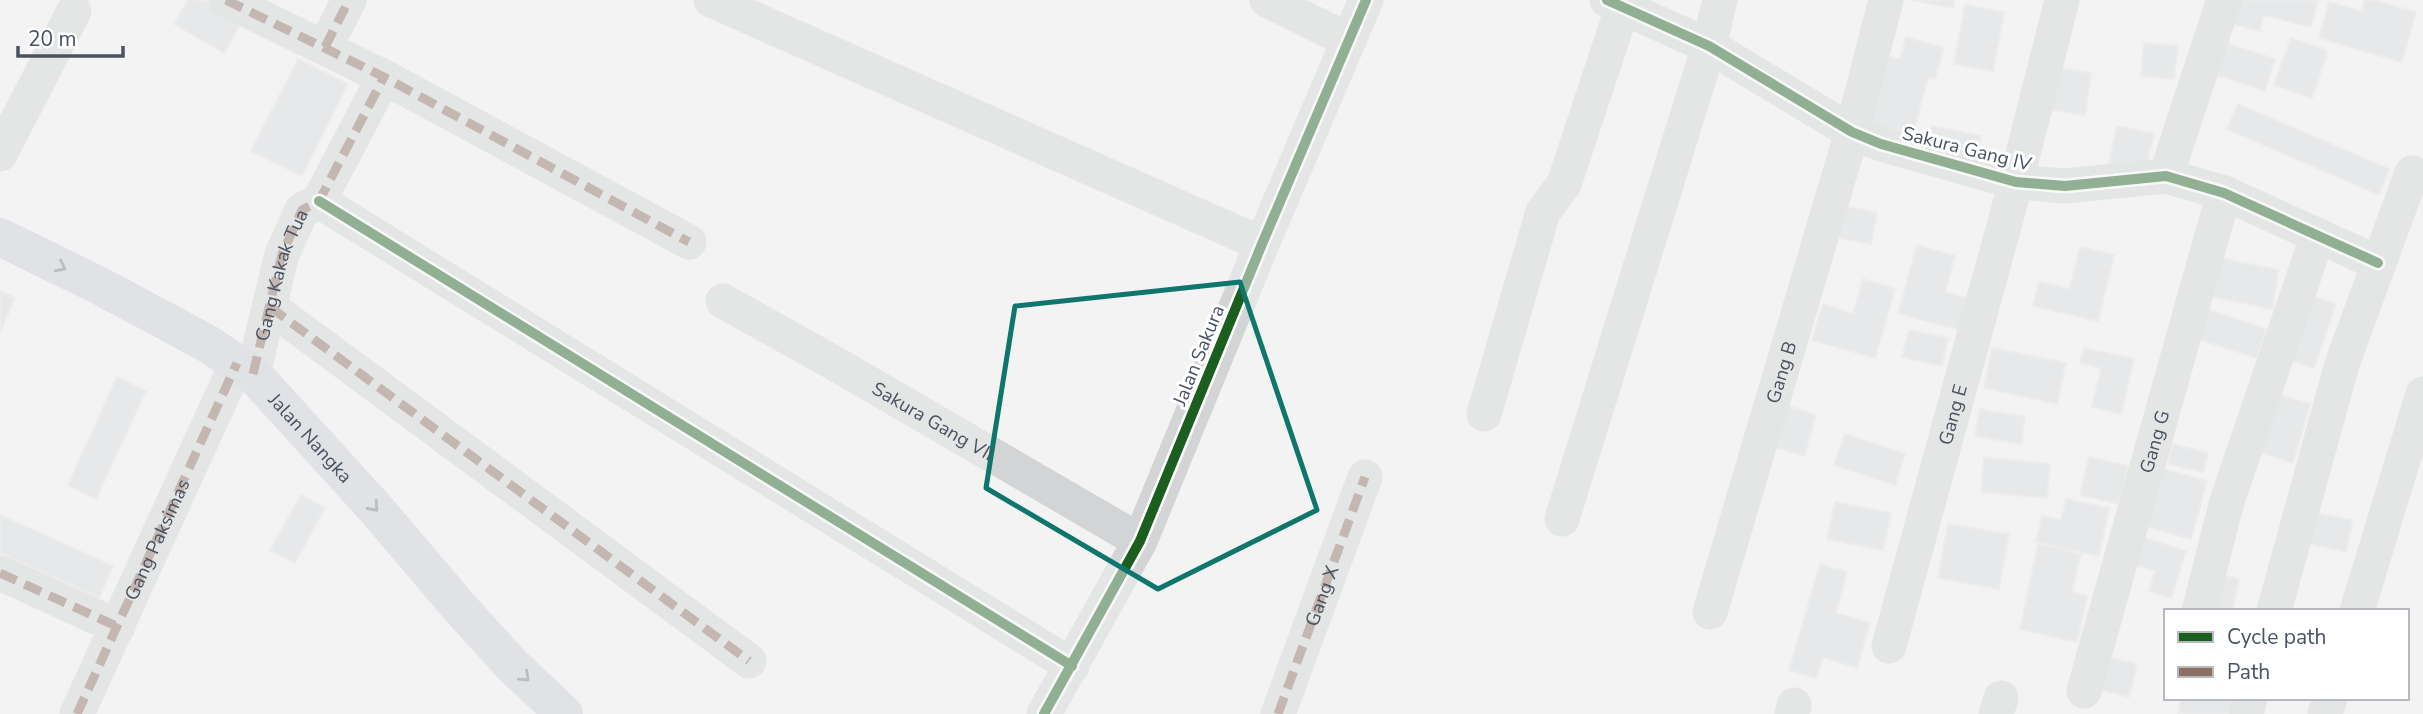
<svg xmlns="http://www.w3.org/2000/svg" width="2423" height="714" font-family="'Nunito Sans',sans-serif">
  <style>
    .building { fill: #dadbdd; stroke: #e5e5e6; stroke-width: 2 }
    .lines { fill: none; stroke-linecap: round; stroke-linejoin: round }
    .minor { stroke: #d2d4d6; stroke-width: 35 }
    .major { stroke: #ccced4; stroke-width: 38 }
    .quiet { stroke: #8d6e63; stroke-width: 9; stroke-dasharray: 18 9; stroke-linecap: butt }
    .cycleway-casing { stroke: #fff; stroke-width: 15 }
    .cycleway { stroke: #1b5e20; stroke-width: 10 }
    .oneway { stroke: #777d89 }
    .marked { fill: none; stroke: #0f766e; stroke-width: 5; stroke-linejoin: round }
    .labels { text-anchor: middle; stroke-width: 6; stroke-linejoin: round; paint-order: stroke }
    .street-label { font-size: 19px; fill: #495261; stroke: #fff }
  </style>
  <rect width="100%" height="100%" fill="#f3f3f3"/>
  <!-- building -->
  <path class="building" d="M188,0h16l38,22 -18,31 -50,-29z
    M1912,0h42l-1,8z
    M2233,0h85l-7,27 -48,-12 -3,16 -32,-8z
    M2365,0h8l43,12 -14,50 -83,-24 10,-36 33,9z
    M1965,5l39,7 -11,59 -39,-7z
    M1906,37l38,11 -9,31 -7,-2 -15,58 -49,-13 18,-67 18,4z
    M2291,38l37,13 -16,47 -38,-13z
    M2144,43l34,3 -4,33 -33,-3z
    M2225,43l50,16 -10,32 -51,-17z
    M298,59l50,25 -46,92 -51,-25z
    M2052,67l39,6 -6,42 -40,-6z
    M2238,104l151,65 -10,26 -152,-66z
    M1932,126l49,10 -5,28 -49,-10z
    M2117,126l37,7 -9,38 -36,-7z
    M1841,205l36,8 -6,31 -36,-7z
    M1917,245l38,11 -10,36 22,6 -8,32 -61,-17z
    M2080,247l34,8 -16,66 -65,-15 6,-24 31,7z
    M2215,257l64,13 -7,39 -65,-13z
    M1863,279l32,10 -20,69 -63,-18 11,-36 30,10z
    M0,291l15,7 -15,34z
    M2305,294l31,10 -22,64 -31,-10z
    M2203,308l63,21 -9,29 -63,-20z
    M1909,330l39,8 -6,28 -40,-9z
    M1992,348l74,15 -9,41 -73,-16z
    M2084,348l50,11 -13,55 -29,-7 9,-39 -21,-5z
    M117,377l29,14 -50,108 -28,-14z
    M2276,394l34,10 -17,59 -34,-11z
    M1779,403l37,12 -11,41 -38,-11z
    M1980,409l45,8 -4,27 -46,-8z
    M1845,434l60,20 -10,31 -61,-20z
    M2172,444l36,9 -5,19 -35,-8z
    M1984,457l66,7 -3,34 -66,-6z
    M2089,457l39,9 -9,38 -39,-9z
    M2161,468l46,13 -16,58 -47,-13z
    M301,495l24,13 -30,55 -25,-13z
    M2066,499l43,9 -10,48 -63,-14 6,-26 19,4z
    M1835,502l56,11 -8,37 -56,-11z
    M2312,512l41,8 -7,32 -40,-9z
    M0,515l113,51 -14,32 -99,-45z
    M1948,524l61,10 -10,55 -61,-11z
    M2139,536l47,15 -15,47 -22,-7 6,-20 -25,-8z
    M2038,544l43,10 -9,38 15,4 -10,46 -57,-13z
    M1820,564l27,8 -11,41 34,10 -13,45 -34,-11 -7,21 -27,-8z
    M2213,573l26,6 -7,32h-28z
    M2102,656l35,8 -8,33 -35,-9z
    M2181,698h52l-3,16h-52z"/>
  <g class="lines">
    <!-- minor -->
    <g class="minor">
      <path d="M226,0l158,77 305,165"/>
      <path d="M711,0l551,244"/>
      <path d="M1267,0l81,40"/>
      <path d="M1607,0l102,46 143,86 29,12 135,38 49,4 101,-10 58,17 154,70"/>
      <path d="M325,47l24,-47"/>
      <path d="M0,154l74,-143"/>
      <path d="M2166,176l58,-176"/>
      <path d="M319,201l753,465"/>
      <path id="s1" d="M723,301l111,62 306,178"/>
      <path d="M270,307l479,354"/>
      <path id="s2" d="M253,374l29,-120 20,-44 17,-9 65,-124"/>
      <path d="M1484,414l59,-202 21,-28 59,-178"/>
      <path d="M1562,519l147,-473 11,-46"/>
      <path d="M0,573l118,54"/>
      <path d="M2199,611l28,-110 91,-266"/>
      <path d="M2274,611l68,-247 70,-191"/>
      <path d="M2357,611l66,-217"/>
      <path id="s3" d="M1710,612l142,-480 34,-132"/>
      <path id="s4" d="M1889,646l127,-464 46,-182"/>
      <path id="s5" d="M2084,691l140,-498"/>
      <path d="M77,714l160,-351"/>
      <path d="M1044,714l96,-173 122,-297 104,-244"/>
      <path d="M1278,714l87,-237"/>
      <path d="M1792,714l2,-9"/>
      <path d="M1996,714l5,-16"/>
      <path d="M2246,714l4,-16"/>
      <path d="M2325,714l5,-16"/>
    </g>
    <!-- major -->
    <path class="major" id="s6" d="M0,237l98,48 75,40 35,19 45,30 122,134 85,100 51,56 53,50"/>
    <!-- quiet -->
    <g class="quiet">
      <path d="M226,0l158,77 305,165"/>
      <path d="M325,47l24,-47"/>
      <path d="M270,307l479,354"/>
      <path d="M253,374l29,-120 20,-44 17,-9 65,-124"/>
      <path d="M0,573l118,54"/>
      <path id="s7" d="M77,714l160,-351"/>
      <path id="s8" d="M1278,714l87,-237"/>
    </g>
    <!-- cycleway casing -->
    <g class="cycleway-casing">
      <path id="cycleway" d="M1607,0l102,46 143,86 29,12 135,38 49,4 101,-10 58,17 154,70
        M319,201l753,465
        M1044,714l96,-173 122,-297 104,-244"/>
    </g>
    <!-- cycleway -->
    <use href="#cycleway" class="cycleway"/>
  </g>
  <!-- one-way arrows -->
  <defs><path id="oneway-chevron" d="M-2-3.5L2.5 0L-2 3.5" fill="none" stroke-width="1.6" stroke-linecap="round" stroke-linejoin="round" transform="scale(1.75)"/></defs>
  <g class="oneway">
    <use href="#oneway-chevron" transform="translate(61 267) rotate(26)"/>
    <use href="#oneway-chevron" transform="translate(374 507) rotate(48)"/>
    <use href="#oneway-chevron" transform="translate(525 677) rotate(43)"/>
  </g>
  <!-- marked area -->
  <path d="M0 0H2423V714H0ZM1240,282l77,228 -159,79 -172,-101 29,-182z" fill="#f3f3f3" fill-opacity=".55" fill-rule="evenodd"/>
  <path class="marked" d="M1240,282l77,228 -159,79 -172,-101 29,-182z"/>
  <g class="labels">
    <!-- street labels -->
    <g class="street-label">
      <text transform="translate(1967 148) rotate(14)" y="7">Sakura Gang IV</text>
      <text dy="7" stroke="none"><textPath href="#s2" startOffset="103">Gang Kakak Tua</textPath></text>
      <text transform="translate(1198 355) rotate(-68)" y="7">Jalan Sakura</text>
      <text dy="7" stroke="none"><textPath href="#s3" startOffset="250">Gang B</textPath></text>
      <text dy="7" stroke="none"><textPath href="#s4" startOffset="240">Gang E</textPath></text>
      <text dy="7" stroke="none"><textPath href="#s1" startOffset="242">Sakura Gang VII</textPath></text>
      <text dy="7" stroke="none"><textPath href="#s6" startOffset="374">Jalan Nangka</textPath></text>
      <text dy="7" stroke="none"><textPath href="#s5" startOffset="259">Gang G</textPath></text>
      <text dy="7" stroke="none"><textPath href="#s7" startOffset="192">Gang Paksimas</textPath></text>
      <text dy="7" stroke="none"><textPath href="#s8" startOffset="126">Gang X</textPath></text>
    </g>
  </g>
  <!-- legend -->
  <rect x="2164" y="609" width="245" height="91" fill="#ffffff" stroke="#b6bac0" stroke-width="2"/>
  <rect x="2178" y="632" width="35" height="10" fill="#1b5e20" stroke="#b6bac0" stroke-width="2"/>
  <text x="2227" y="644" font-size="21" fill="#495261">Cycle path</text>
  <rect x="2178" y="667" width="35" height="10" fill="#8d6e63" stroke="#b6bac0" stroke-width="2"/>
  <text x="2227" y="679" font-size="21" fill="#495261">Path</text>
  <!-- scale -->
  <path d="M18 46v10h105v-10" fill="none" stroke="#495261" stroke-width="3.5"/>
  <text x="28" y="46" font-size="21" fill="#495261" stroke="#ffffff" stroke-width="5" paint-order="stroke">20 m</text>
</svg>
